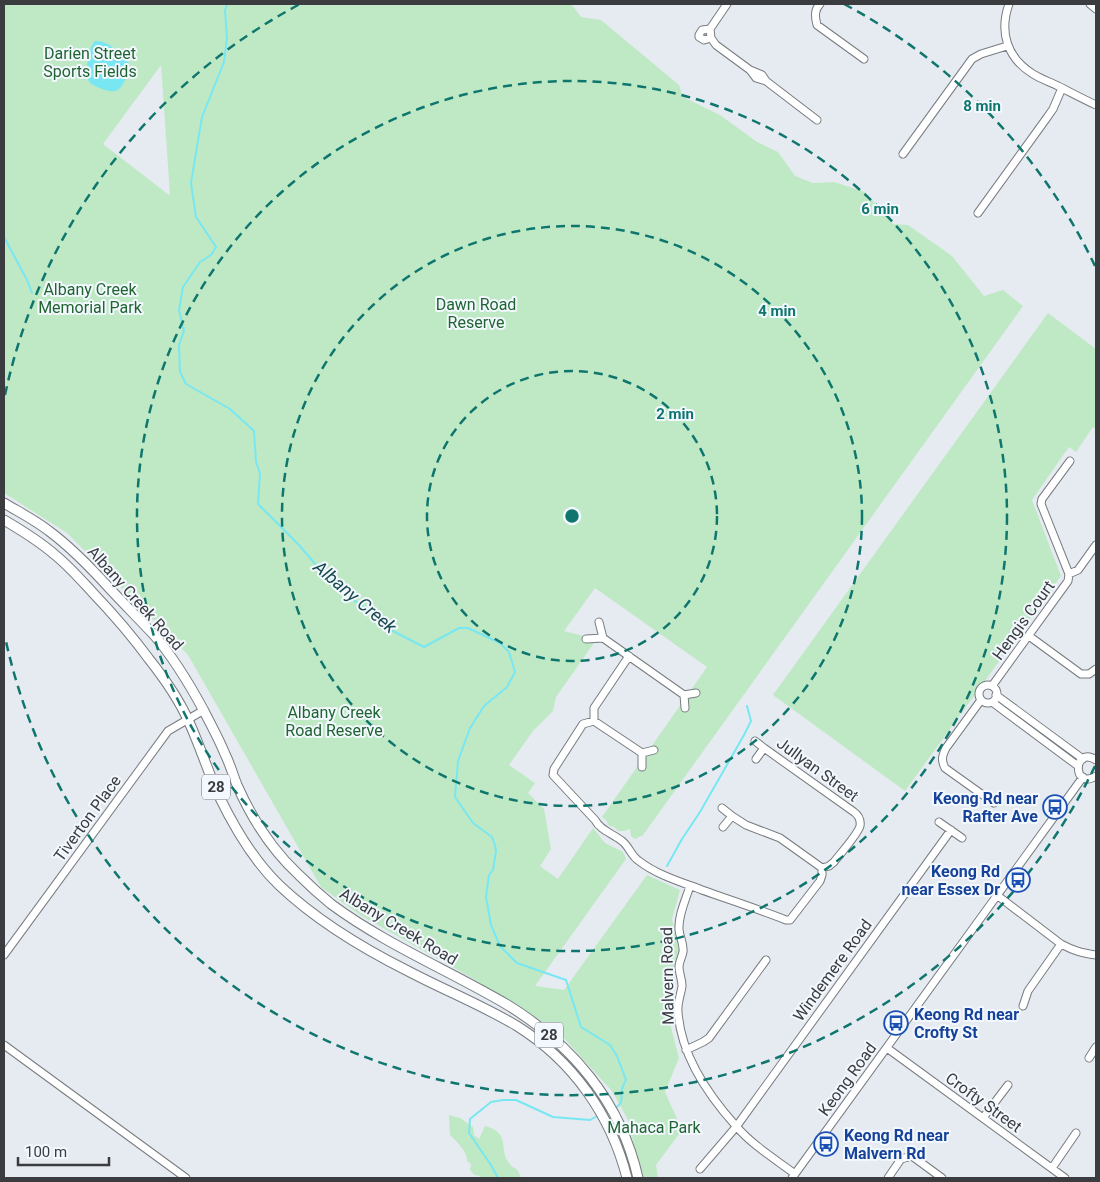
<svg xmlns="http://www.w3.org/2000/svg" width="1100" height="1182" font-family="Roboto,sans-serif">
  <style>
    .green { fill: #bfe9c5; fill-rule: evenodd }
    .water { fill: #78e7f2 }
    .lines { fill: none; stroke-linecap: round; stroke-linejoin: round }
    .stream { stroke: #78e7f2; stroke-width: 2 }
    .minor-casing { stroke: #777c80; stroke-width: 9 }
    .major-casing { stroke: #777c80; stroke-width: 11 }
    .minor { stroke: #fff; stroke-width: 7 }
    .major { stroke: #fff; stroke-width: 9 }
    .ring { fill: none; stroke: #0f766e; stroke-width: 2.5; stroke-dasharray: 9 6 }
    .labels { text-anchor: middle; stroke-width: 4; stroke-linejoin: round; paint-order: stroke }
    .shield { fill: #f3f8fe; stroke: #727478; stroke-width: 1 }
    .shield-label { font-size: 15px; font-weight: bold; fill: #3a3c3f }
    .park-label { font-size: 16px; fill: #206431; stroke: #f3f8fe }
    .street-label { font-size: 16px; fill: #3a3c3f; stroke: #f3f8fe }
    .transit-label { font-size: 16px; font-weight: bold; fill: #164399; stroke: #f3f8fe; text-anchor: end }
    .water-label { font-size: 18px; font-style: italic; fill: #174a4e; stroke: #f3f8fe }
    .centre { fill: #0f766e; stroke: #f3f8fe; stroke-width: 2.5 }
    .ring-label { font-size: 15px; text-anchor: middle; font-weight: bold; fill: #0f766e; stroke: #f3f8fe; stroke-width: 4; stroke-linejoin: round; paint-order: stroke }
  </style>
  <rect width="100%" height="100%" fill="#e6ebf1"/>
  <!-- green -->
  <path class="green" d="M4,4h564l5,2 8,11 20,3 78,65 4,12 37,18 37,27 21,10 17,24 18,7 21,-1 31,10 28,32 15,1 44,31 32,40 19,-6 20,16 -380,529 -8,4 -4,-3 -1,-7 -6,2h-6l-4,-4 -5,-1 -3,-6 -4,-3 105,-150 -112,-79 -31,43 19,5 11,7 -38,54 -3,14 -20,20 -24,34 26,18 -7,10 16,16 7,40 -11,17 18,13 35,-51 12,15 18,9 3,7 -91,127 29,4 83,-115 33,15 -8,29 7,31 -6,21 -2,21 -4,20 12,46 -14,34 17,38 -26,35 2,13h-16l-14,-58 -16,-29 -22,-24 -27,-30 -32,-23 -54,-33 -117,-66 -39,-28 -133,-232 -121,-122 -63,-40zM161,65l9,130h-1l-66,-51z
    M1048,313l48,36v80l-3,-2 -17,25 -7,-5 -37,53 29,76 -156,215 -132,-96z
    M449,1115l11,3 13,9 1,8 5,4 6,-13c27,7 13,24 24,37 6,8 8,2 12,15h-41v-2l-6,-1 -4,-5 1,-6 -4,-3c0,-10 -10,-19 -17,-26z"/>
  <!-- water -->
  <path class="water" d="M95,41c14,-1 25,13 34,22 1,6 -1,10 -3,15 -7,17 -14,15 -29,9 -3,-2 -7,-3 -9,-7 -3,-7 -1,-14 0,-20 1,-7 2,-13 7,-19z"/>
  <g class="lines">
    <!-- stream -->
    <path class="stream" d="M227,4l-2,7 2,27 -3,24 -22,55 -11,66 5,34 20,30 -5,8 -11,7 -17,25 -4,23 5,21 -5,14 1,27 6,12 44,25 24,22 2,31 4,11 -2,31 41,41 23,27 33,29 23,16 13,13 33,17 35,-19h9l32,15 9,9 6,20 -8,15 -23,19 -14,22 -12,33 -3,36 18,26 19,14 3,8 1,6 -3,19 -4,5 -3,22 5,28 9,21 17,17 49,17 15,47 29,18 7,11 9,24c-2,3 -3,6 -4,9 -2,9 3,13 -7,19
      M4,237l23,43 5,13
      M667,866l15,-27 18,-27 44,-77 7,-14 -4,-15
      M498,1178l-7,-13 -22,-32 1,-14 21,-17 12,-2h13l37,17 37,3 9,-5"/>
    <!-- minor casing -->
    <g class="minor-casing">
      <path id="minor" d="M727,4l-17,25 1,9 5,7 34,25 6,8 10,3
        M820,4c-6,6 -5,13 -3,21l47,34
        M1009,4c-10,28 -2,54 24,70 8,5 17,8 25,12 12,6 25,13 38,19
        M1090,4l6,5
        M710,29l-8,1 -3,5v2l5,3 7,-2
        M750,70l12,5 4,6 51,39
        M903,154l69,-95 9,-5 26,-8
        M978,213l68,-94 7,-10 9,-21
        M1069,574l9,-4 18,-25
        M1029,636l52,38h8l7,-5
        M603,638l81,57
        M586,639l17,-1 -4,-16
        M629,656l-35,52v13l-11,3 -29,45 -1,6 42,45c6,11 17,13 27,21 7,5 9,15 17,20 18,14 42,21 63,29 28,10 56,19 84,30h4l30,-39 2,-6v-7l7,-2 5,-4c6,-8 24,-28 26,-36 1,-6 -2,-11 -6,-14l-90,-64
        M979 694a9 9 0 1 1 18 0a9 9 0 1 1-18 0Z
        M992,686l76,-105 1,-7 -28,-70 1,-5 28,-38
        M996,695l87,64
        M981,700l-35,48c-4,8 -5,12 -1,20l49,35
        M992,702l86,64
        M685,708l-1,-13 12,-2
        M594,721l48,32
        M755,741l9,7 -8,11
        M1096,760c-23,-15 -24,31 0,16
        M642,767v-14l12,-3
        M722,808l10,8 -9,11
        M732,816l14,9 34,13 42,30
        M939,822l23,16
        M690,886c-4,13 -12,29 -11,44 1,8 5,14 4,22 -1,5 -4,10 -4,15 0,6 3,12 3,19 -1,9 -5,16 -4,26 3,43 30,83 58,114 16,19 39,33 59,48
        M998,896l63,48c13,7 21,9 35,11
        M4,955l164,-224 36,-21
        M1023,1006l5,-15 33,-47
        M4,1045l182,133
        M887,1048l178,130
        M686,1050l17,-8 6,-4 57,-78
        M1089,1058l7,-11
        M983,1118l25,-33
        M1052,1168l24,-35
        M700,1169l36,-42 215,-297
        M792,1178l291,-401
        M888,1178l13,-19 11,-3 30,22"/>
    </g>
    <!-- major casing -->
    <g class="major-casing">
      <path id="major" d="M4,503c15,9 31,17 45,28 23,17 43,38 62,59 14,15 29,30 43,45 20,23 36,50 50,76 7,14 15,28 21,43 5,10 8,21 12,31 15,34 35,65 62,90 10,10 21,20 32,29 54,40 117,66 175,100 66,40 115,98 132,174
        M4,520c17,10 35,21 50,34 15,12 27,26 40,40 20,21 38,42 55,65 15,19 30,40 40,63 11,24 19,50 30,74 15,31 35,65 60,89 38,36 83,63 129,86 36,19 74,34 109,55 56,35 94,89 110,152"/>
    </g>
    <!-- minor -->
    <use href="#minor" class="minor"/>
    <!-- major -->
    <use href="#major" class="major"/>
  </g>
  <!-- distance rings -->
  <g class="ring">
    <circle cx="572" cy="516" r="145"/>
    <circle cx="572" cy="516" r="290"/>
    <circle cx="572" cy="516" r="435"/>
    <path d="M1095 766A580 580 0 0 1 5 637M5 395A580 580 0 0 1 300 4M844 4A580 580 0 0 1 1095 266"/>
  </g>
  <!-- icons -->
  <defs>
    <g id="bus-ring" transform="scale(1.25)"><circle r="9.5" fill="#f3f8fe" stroke="#1a4fb4" stroke-width="1.5"/><path d="M-5-6H5V4H4V6H2V4H-2V6H-4V4H-5ZM-3.5-4V0h7V-4ZM-3.5 1.2v1.5H-2V1.2ZM2 1.2v1.5H3.5V1.2Z" fill="#1a4fb4"/></g>
  </defs>
  <g fill-rule="evenodd">
    <use href="#bus-ring" x="1055" y="807"/>
    <use href="#bus-ring" x="1018" y="880"/>
    <use href="#bus-ring" x="896" y="1023"/>
    <use href="#bus-ring" x="826" y="1144"/>
  </g>
  <g class="labels">
    <!-- shield labels -->
    <g class="shield">
      <rect x="202" y="774.5" width="28" height="25" rx="4"/>
      <rect x="535" y="1022.5" width="28" height="25" rx="4"/>
    </g>
    <g class="shield-label">
      <text x="216" y="792">28</text>
      <text x="549" y="1040">28</text>
    </g>
    <!-- park labels -->
    <g class="park-label">
      <text x="90" y="59">Darien Street<tspan x="90" dy="18">Sports Fields</tspan></text>
      <text x="90" y="295">Albany Creek<tspan x="90" dy="18">Memorial Park</tspan></text>
      <text x="476" y="310">Dawn Road<tspan x="476" dy="18">Reserve</tspan></text>
      <text x="334" y="718">Albany Creek<tspan x="334" dy="18">Road Reserve</tspan></text>
      <text x="654" y="1133">Mahaca Park</text>
    </g>
    <!-- street labels -->
    <g class="street-label">
      <text transform="translate(136 598) rotate(48)" y="6">Albany Creek Road</text>
      <text transform="translate(1023 620) rotate(-54)" y="6">Hengis Court</text>
      <text transform="translate(818 769) rotate(36)" y="6">Jullyan Street</text>
      <text transform="translate(87 818) rotate(-54)" y="6">Tiverton Place</text>
      <text transform="translate(399 926) rotate(31)" y="6">Albany Creek Road</text>
      <text transform="translate(832 970) rotate(-54)" y="6">Windemere Road</text>
      <text transform="translate(667 976) rotate(-91)" y="6">Malvern Road</text>
      <text transform="translate(847 1079) rotate(-54)" y="6">Keong Road</text>
      <text transform="translate(984 1102) rotate(36)" y="6">Crofty Street</text>
    </g>
    <!-- transit labels -->
    <g class="transit-label">
      <text x="1038" y="804">Keong Rd near<tspan x="1038" dy="18">Rafter Ave</tspan></text>
      <text x="1000" y="877">Keong Rd<tspan x="1000" dy="18">near Essex Dr</tspan></text>
      <text x="914" y="1020" text-anchor="start">Keong Rd near<tspan x="914" dy="18">Crofty St</tspan></text>
      <text x="844" y="1141" text-anchor="start">Keong Rd near<tspan x="844" dy="18">Malvern Rd</tspan></text>
    </g>
    <!-- water labels -->
    <g class="water-label">
      <text transform="translate(355 597) rotate(40)" y="6">Albany Creek</text>
    </g>
  </g>
  <circle cx="572" cy="516" r="8" class="centre"/>
  <g class="ring-label">
    <text x="982" y="111">8 min</text>
    <text x="880" y="214">6 min</text>
    <text x="777" y="316">4 min</text>
    <text x="675" y="419">2 min</text>
  </g>
  <!-- border -->
  <rect width="1100" height="1182" fill="none" stroke="#3a3c3f" stroke-width="10"/>
  <!-- scale -->
  <path d="M18 1157v8h91v-8" fill="none" stroke="#3a3c3f" stroke-width="2.5"/>
  <text x="25" y="1157" font-size="15" fill="#3a3c3f" stroke="#f3f8fe" stroke-width="4" paint-order="stroke">100 m</text>
</svg>
